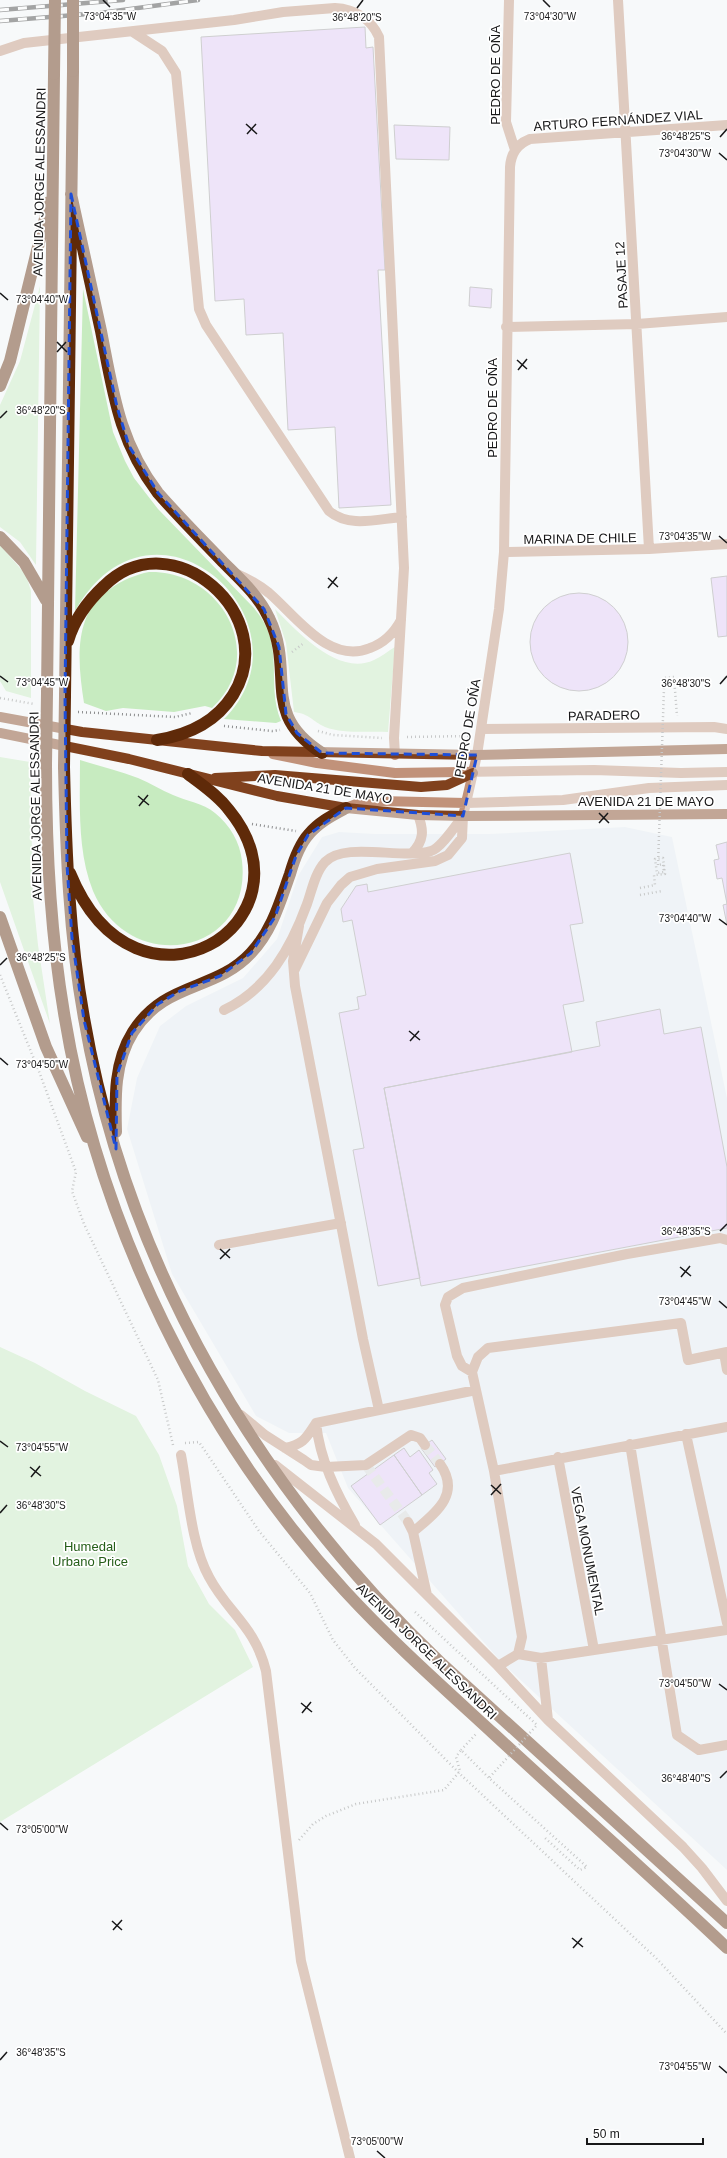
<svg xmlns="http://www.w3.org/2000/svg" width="727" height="2158" font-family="Arial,sans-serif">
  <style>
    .built { fill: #e5ecf3 }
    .green { fill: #c7ebc0 }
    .building { fill: #e3c9f9; stroke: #9c9b9d }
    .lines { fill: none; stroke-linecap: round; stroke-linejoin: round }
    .minor-tunnel { stroke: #d6d7d8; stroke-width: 10; stroke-dasharray: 10 5; stroke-linecap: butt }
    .path { stroke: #8c8d8e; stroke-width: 2.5; stroke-dasharray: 1 3; stroke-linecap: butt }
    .minor { stroke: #c1927a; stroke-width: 10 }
    .major { stroke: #80411d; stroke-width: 10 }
    .highway { stroke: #5f2a09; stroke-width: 12 }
    .rail-casing { stroke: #3c3c3d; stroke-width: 4.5 }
    .rail { stroke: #fff; stroke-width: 3; stroke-dasharray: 9; stroke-linecap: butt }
    .path-bridge { stroke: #8c8d8e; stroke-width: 2.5; stroke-dasharray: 1 3; stroke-linecap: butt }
    .highway-bridge { stroke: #5f2a09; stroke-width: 12 }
    .marked { fill: none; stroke: #1d4ed8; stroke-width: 3; stroke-dasharray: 8 5; stroke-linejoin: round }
    .ticks { fill: none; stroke: #181819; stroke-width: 1.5 }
    .labels { text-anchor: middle; stroke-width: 3.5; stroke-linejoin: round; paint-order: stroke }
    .street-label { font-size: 13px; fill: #181819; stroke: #fff }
    .park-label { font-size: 13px; fill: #255e19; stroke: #fff }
    .ticks-label { font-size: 10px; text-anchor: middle; fill: #181819; stroke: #fff; stroke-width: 3.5; stroke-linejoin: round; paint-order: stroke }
  </style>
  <rect width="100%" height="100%" fill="#f7f9fa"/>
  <!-- built -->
  <path class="built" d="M625,827l47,10 55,261v772l-224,-206 -155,-176 -22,-55h-37l-33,-17 -84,-142 -45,-145 10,-51 23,-52 26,-20 57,-28 34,-39 21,-63 24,-39 17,-5 37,2h112z"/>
  <!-- green -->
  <path class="green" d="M40,286l-4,279 -16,-23 -20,-15v-122l20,-44z
    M83,289l30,143 12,29 9,17 24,31 95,98c34,38 12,74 28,114l-5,2 -52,-4c96,-97 -71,-247 -149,-108z
    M0,545l26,30 5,16v107l-25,-7 -6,-10z
    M149,572c72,-2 120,83 63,136l-7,-2 -31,6 -51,-4 -17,3 -22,-8c-4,-26 -8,-57 1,-82 9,-26 38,-44 64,-49z
    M275,609c22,22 63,68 99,51 7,-3 14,-9 21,-13l-7,85c-20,-1 -45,2 -63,-5 -13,-6 -15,-13 -31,-15l-8,-69z
    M0,757l30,5 3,136 5,47 12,79 -50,-142z
    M80,760c19,6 39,11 58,18 12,5 23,12 35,17 13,6 30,8 42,18 15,12 25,29 27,48 11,94 -112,117 -149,30 -16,-40 -13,-88 -13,-131z
    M0,1347l35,16 50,28 51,25 23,39 18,51 11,60 21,38 26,26 18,37 -253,155z"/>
  <!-- building -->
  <path class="building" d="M365,27l1,21 7,-1 12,223h-7l13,235 -52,3 -4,-81 -47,3 -5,-97 -37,2 -2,-36 -29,2 -14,-264z
    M394,125l56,2 -1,33 -53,-1z
    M470,287l22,2 -1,19 -22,-2z
    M727,576v60l-9,1 -7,-59z
    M530 642a49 49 0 1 1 98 0a49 49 0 1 1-98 0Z
    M727,842v83l-4,-20 4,-1 -5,-26 -5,1 -3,-19 5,-1 -3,-14z
    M570,853l13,70 -13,2 14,76 -21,4 9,47 -188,36 36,190 -42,8 -25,-136 11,-2 -25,-135 20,-4 -2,-12 9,-2 -14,-75 -9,2 -2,-13 15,-23 11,-2 1,8z
    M660,1009l4,25 37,-7 26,140v61l-306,58 -37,-198 216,-42 -4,-24z
    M432,1440l14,19 -11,8 -14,-19z
    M404,1448l6,9 9,-7 14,20 -4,3 8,11 -15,11 -28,-40z
    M394,1455l28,40 -42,30 -29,-39z"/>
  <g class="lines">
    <!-- minor-tunnel -->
    <path class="minor-tunnel" d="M425,1445l15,19
      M366,1465l42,57"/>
    <!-- path -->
    <path class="path" d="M292,652l12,-9
      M664,688l-1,-10 11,-1 3,39
      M0,698l34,6
      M78,712l97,5 17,-4
      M224,726l48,5 8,-1
      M318,731l15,4 49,3
      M407,737l61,-1
      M252,824l44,7
      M640,888l15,-3 -1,-10 11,-1 -2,-16 -8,1 2,14 7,-1 -1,-8 -5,1
      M640,895l22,-4
      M0,975l40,99 36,98 -4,19 12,33 74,156 15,65h2
      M185,1443l14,-1 60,89 51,62 23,47 22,28 104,105 197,185 71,76
      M461,1750l15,-16
      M299,1840l14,-16 13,-8 30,-12 88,-14 16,-19 -4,-14 5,-7 28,28"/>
    <!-- minor -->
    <path class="minor" d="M509,0l-3,122 9,28
      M618,0l31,549
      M133,32l29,19 14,22 23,236 7,16 123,186c20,17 48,8 73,6
      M0,51l24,-8 210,-23 49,-8 52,-4c20,1 36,11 44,29l25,531 -10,170 1,17
      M506,327l131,-3 90,-7
      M504,552l145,-3 78,-5
      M237,574c12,5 22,11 32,19 27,23 60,72 101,55 14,-5 24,-15 31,-28
      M481,729l233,-2 13,2
      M273,754l44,9 78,10 199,-3 87,3 46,-1
      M346,808l13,-5 20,-2 87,2 97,-3 86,-12 78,-3
      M412,853c12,-12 12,-23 6,-38
      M299,926l-6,35 2,25 68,353 16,71
      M294,971l33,-68 14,-18 9,-8 27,-8 58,-8 13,-6 14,-17 1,-22 14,-61 22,-146 5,-57 6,-385c1,-14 7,-23 20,-28l197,-14
      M224,1010c44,-21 67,-62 83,-106 5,-14 8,-31 18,-42 20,-21 77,-2 106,-11 10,-3 25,-26 32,-35
      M219,1245l122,-22
      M724,1353l3,17
      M472,1372l-10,-6 -5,-10 -12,-51 3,-8 15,-9 164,-34 93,-16 7,2
      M241,1415l24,20 39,25 7,5 15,2 40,-2 45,-30 9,3 5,7
      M316,1423c4,37 20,70 39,102
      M686,1434l41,189
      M630,1444l47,291 22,15 28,-5
      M285,1448c19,-4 21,-10 31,-25l160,-33
      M181,1455c7,37 10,90 28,122 19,36 46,49 57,94l35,290 49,197
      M558,1457l36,193
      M275,1465l101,79 122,122 50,54 135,127 19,21 25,33
      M494,1471l233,-44
      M408,1522l5,10 14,63
      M413,1532c21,-18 49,-37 27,-68
      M518,1654l4,-17 -28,-166 -22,-99 6,-15 10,-9 193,-25 7,37 39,-8
      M541,1658l7,62
      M498,1666l20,-12 23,4 186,-28"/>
    <!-- major -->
    <path class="major" d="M0,717l82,15 180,19 215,4 250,-6
      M0,733l129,26 148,37 69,12 72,7 45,1 264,-2
      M215,778l60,-3 146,12 26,-2 26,-12"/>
    <!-- highway -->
    <path class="highway" d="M71,194c10,46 20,92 30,137 12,61 18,111 57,162 21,24 43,46 65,69 17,17 36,34 46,56 27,55 -10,95 53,135
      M0,386l10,-25 39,-159
      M0,537l24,25 22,38
      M68,641c6,-21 20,-40 36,-55 68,-67 178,30 129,109 -17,27 -45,40 -76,45
      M47,693l7,-619
      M65,696l8,-625
      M46,764c0,84 4,166 18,249 34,211 137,421 281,578 47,51 99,97 150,144 77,71 156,141 232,213
      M64,767c2,84 5,168 20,251 43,250 175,472 358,646l285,259
      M70,873c67,164 251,49 159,-63 -11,-15 -27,-25 -41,-36
      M0,917l46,130 41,90
      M116,1132c-1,-34 -2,-70 17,-100 32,-51 82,-40 118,-79 21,-22 29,-51 39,-79 4,-14 9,-29 19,-40 10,-12 24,-19 37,-26"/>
    <!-- rail casing -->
    <g class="rail-casing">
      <path id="rail" d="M0,10l123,-10
        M0,21l100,-8 98,-13"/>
    </g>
    <!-- rail -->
    <use href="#rail" class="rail"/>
    <!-- path-bridge -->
    <path class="path-bridge" d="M658,865l6,-177
      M415,1612l122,113 -48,53 98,89 -7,3 -36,-33"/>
    <!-- highway-bridge -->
    <path class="highway-bridge" d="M73,71v-71
      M54,74l1,-74
      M46,764l1,-71
      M64,767l1,-71"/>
  </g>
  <!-- marked area -->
  <path d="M0 0H727V2158H0ZM71,194l46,213 12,39 29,47 106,116 15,38 7,67 11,19 25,20 155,2 -14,61 -117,-8 -38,27 -12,21 -21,61 -24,36 -31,23 -40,15 -22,13 -26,29 -15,42 -1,74 -32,-129 -12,-82 -5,-73 -2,-169z" fill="#f7f9fa" fill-opacity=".55" fill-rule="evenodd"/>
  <path class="marked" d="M71,194l46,213 12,39 29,47 106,116 15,38 7,67 11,19 25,20 155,2 -14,61 -117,-8 -38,27 -12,21 -21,61 -24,36 -31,23 -40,15 -22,13 -26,29 -15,42 -1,74 -32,-129 -12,-82 -5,-73 -2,-169z"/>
  <!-- ticks -->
  <path class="ticks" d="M103,0l7,7M543,0l7,7M357,8l6,-8M246,124l11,10M247,134l9,-10M720,137l7,-8M719,153l8,7M0,293l8,7M57,342l10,10M57,352l9,-10M517,360l10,9M518,370l9,-11M0,418l7,-7M719,536l8,7M328,578l10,9M328,588l9,-11M0,676l8,6M720,684l7,-8M138,796l11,9M139,806l9,-11M599,813l10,10M599,823l9,-10M719,919l8,6M0,965l7,-7M409,1031l11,9M410,1041l9,-10M0,1058l8,7M720,1231l7,-7M220,1249l10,9M220,1259l10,-10M680,1267l11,9M681,1277l9,-11M719,1301l8,7M0,1441l8,6M30,1467l11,9M31,1477l9,-11M491,1485l10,9M491,1495l10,-11M0,1513l7,-8M719,1684l8,6M301,1703l11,9M302,1713l9,-11M720,1778l7,-7M0,1823l8,7M112,1921l10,9M113,1930l9,-10M572,1938l11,9M573,1948l9,-10M0,2060l7,-8M719,2066l8,7M377,2151l8,7"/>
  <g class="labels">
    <!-- street labels -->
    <g class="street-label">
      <text transform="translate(495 75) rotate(-90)" y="5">PEDRO DE OÑA</text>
      <text transform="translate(618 120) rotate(-4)" y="5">ARTURO FERNÁNDEZ VIAL</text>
      <text transform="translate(39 182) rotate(-89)" y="5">AVENIDA JORGE ALESSANDRI</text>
      <text transform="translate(621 275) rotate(-93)" y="5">PASAJE 12</text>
      <text transform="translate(492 408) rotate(-90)" y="5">PEDRO DE OÑA</text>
      <text transform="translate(580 538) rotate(-1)" y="5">MARINA DE CHILE</text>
      <text transform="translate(604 715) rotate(-1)" y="5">PARADERO</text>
      <text transform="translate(467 728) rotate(-80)" y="5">PEDRO DE OÑA</text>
      <text transform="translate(325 788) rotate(9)" y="5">AVENIDA 21 DE MAYO</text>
      <text x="646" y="806">AVENIDA 21 DE MAYO</text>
      <text transform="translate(35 806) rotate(-91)" y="5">AVENIDA JORGE ALESSANDRI</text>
      <text transform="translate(588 1551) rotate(79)" y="5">VEGA MONUMENTAL</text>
      <text transform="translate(427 1651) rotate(44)" y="5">AVENIDA JORGE ALESSANDRI</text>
    </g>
    <!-- park labels -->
    <g class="park-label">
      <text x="90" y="1551">Humedal<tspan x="90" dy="15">Urbano Price</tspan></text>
    </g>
  </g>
  <g class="ticks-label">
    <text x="110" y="20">73°04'35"W</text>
    <text x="550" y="20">73°04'30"W</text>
    <text x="357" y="21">36°48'20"S</text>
    <text x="686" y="140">36°48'25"S</text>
    <text x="685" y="157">73°04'30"W</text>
    <text x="42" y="303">73°04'40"W</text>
    <text x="41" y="414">36°48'20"S</text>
    <text x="685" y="540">73°04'35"W</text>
    <text x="42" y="686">73°04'45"W</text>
    <text x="686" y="687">36°48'30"S</text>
    <text x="685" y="922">73°04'40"W</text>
    <text x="41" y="961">36°48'25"S</text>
    <text x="42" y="1068">73°04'50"W</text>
    <text x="686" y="1235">36°48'35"S</text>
    <text x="685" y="1305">73°04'45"W</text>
    <text x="42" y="1451">73°04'55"W</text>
    <text x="41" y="1509">36°48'30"S</text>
    <text x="685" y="1687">73°04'50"W</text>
    <text x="686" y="1782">36°48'40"S</text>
    <text x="42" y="1833">73°05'00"W</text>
    <text x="41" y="2056">36°48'35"S</text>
    <text x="685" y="2070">73°04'55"W</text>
    <text x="377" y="2145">73°05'00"W</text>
  </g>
  <!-- scale -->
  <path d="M587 2138v6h116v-6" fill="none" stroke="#181819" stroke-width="2"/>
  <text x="593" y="2138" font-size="12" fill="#181819" stroke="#ffffff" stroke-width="3" paint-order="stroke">50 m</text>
</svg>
